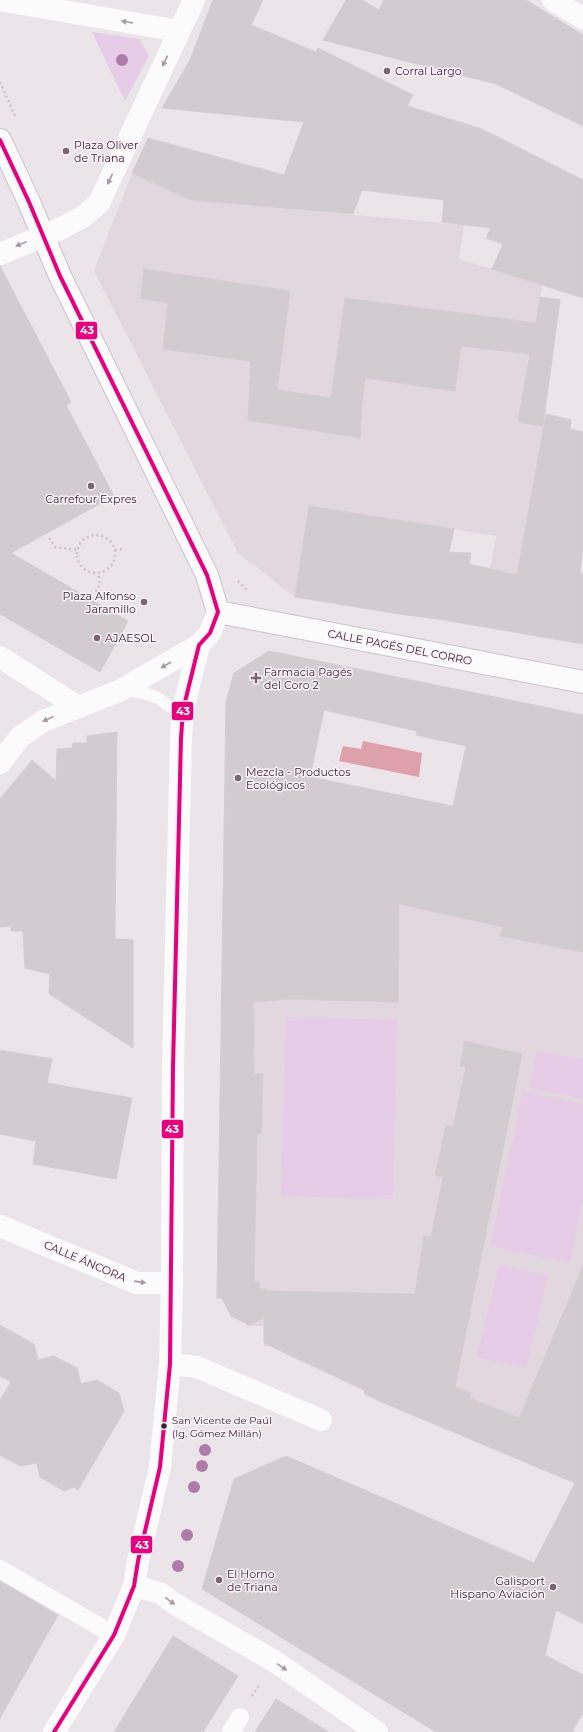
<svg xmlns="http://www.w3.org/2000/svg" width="583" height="1732" font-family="Montserrat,sans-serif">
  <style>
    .built { fill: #e3d7df }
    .green { fill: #e6cce6 }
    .water { fill: #dea1ab }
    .building { fill: #d2ccd0; stroke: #d4ced3; fill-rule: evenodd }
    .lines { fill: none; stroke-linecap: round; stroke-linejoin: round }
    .secondary-casing { stroke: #cbc1c8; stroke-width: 24 }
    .path { stroke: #cec4c9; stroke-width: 2.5; stroke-dasharray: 2 3; stroke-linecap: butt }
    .service { stroke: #fcfbfc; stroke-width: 12 }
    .pedestrian { stroke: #fcfbfc; stroke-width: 18 }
    .minor { stroke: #fcfbfc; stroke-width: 22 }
    .secondary { stroke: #fcfbfc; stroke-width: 22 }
    .bus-1-casing { stroke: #faf3f9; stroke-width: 7 }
    .bus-1 { stroke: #e5007d; stroke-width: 4 }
    .tree { fill: #ae7baa }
    .oneway { fill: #a898a2 }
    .poi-dot { fill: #7c6573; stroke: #faf3f9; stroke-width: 1.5 }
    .bus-dot { fill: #412033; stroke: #faf3f9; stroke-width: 1.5 }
    .labels { text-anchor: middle; stroke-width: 3; stroke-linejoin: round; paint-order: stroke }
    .bus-label { font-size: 10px; fill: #412033; stroke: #faf3f9; text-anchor: start }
    .poi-label { font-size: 11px; fill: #412033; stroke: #faf3f9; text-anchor: start }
    .street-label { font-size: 11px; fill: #412033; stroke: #faf3f9 }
    .line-badge { stroke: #faf3f9; stroke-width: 1.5 }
    .badge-label { font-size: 11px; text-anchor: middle; font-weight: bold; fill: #fff }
  </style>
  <rect width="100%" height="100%" fill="#ebe5ea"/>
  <!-- built -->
  <path class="built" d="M132,173l59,27 273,25 -5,34 84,25 -25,137 26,5 -37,205 -27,-5 16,-90 -186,-30 -15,91 -57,-44 -144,-282z
    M583,800v668l-8,15 -210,-89 -2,-4 -77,-36v-8h-22v-20h-18l-1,-8 -8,1 -6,-4 5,-17h-19l6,-384z"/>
  <!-- green -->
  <path class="green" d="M92,32l48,7 9,17 -24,45z
    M286,1017l111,3 -4,179 -112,-3z
    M537,1051l46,8v40l-54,-11z
    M523,1091l60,13v95l-13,64 -80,-17z
    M499,1264l49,12 -22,92 -49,-11z"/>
  <!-- water -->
  <path class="water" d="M363,741l59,12 -3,24 -80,-16 4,-15 18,3z"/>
  <!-- building -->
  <path class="building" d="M213,0h50l-12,25 65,27 2,-4 95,47 -6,11 75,23 101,51v118l-91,-29 11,-25 -17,-6 5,-10 -49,-6 2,-22 -82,-10 -9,24 -162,-14 -59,-27 16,-35 136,37 20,-53 -142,-14 28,-48z
    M346,0h16l17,10 5,-10h142l57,35v91l-87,-42 -173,-44z
    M0,266l71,136 -5,3 48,91 -103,57 117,68 -28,51 -100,-58z
    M144,269l146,22 -13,99 54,8 14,-100 191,25 4,-26 20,3 -17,126 -25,-4 12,-68 -69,-8 -6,45 -90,-13 -3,25 -2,35 -112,-18 3,-59 -88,-12 5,-46 -27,-5z
    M546,414l25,6 -1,9 13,3v114l-3,27 3,1v70l-145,-25 -39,-5 -104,-17 14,-91 145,23 -5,23 22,1 -2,11 48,11z
    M269,651l314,64v237l-83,-16 3,-9 -104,-23 -1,98 -106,-3 -39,3 1,72h9l-2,60h-4l-3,148h5v7h7v2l149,3 9,-58 7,1 12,-60 -8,-2 11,-49 7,1 13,-60 -6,-1 5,-25 57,13 -67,333 16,6 -2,5 50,20 64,-152v358l-27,-14 -11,45 38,20v38l-11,19h-136l-234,-143 32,-110 52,-23 248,107 41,-80 -196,-82 -14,-7 -1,-4 -100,-47v-25l-15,7 -18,-9 -9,-18h-5l9,-596 8,-29zM324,710l93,21 -1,4 50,11 -13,60 -143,-29z
    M117,732l-2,207 18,1v108l-84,-54 1,-20 -25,-6 -2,-37h-12v-5l-11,1v-128l32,-39 24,21 1,-32 15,-1 1,-5h14v-7z
    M0,1050l52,9 -5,24 85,15 -16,81 -83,-15 3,-23 -36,-7z
    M0,1325l34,19 4,16 16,-4 23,12 4,16 16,-4 22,13 5,18 -46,79 -5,-3 -9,4 -24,-14 -3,-14 -17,3 -20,-11v-55l11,-18 -11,-6z
    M0,1581l58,34 -58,103z
    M173,1636l65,40 -35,56h-89z
    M276,1699l53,33h-74z"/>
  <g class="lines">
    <!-- secondary casing -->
    <g class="secondary-casing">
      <path id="secondary" d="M0,140l29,62 31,74 147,299 11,37 365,70"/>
    </g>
    <!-- path -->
    <path class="path" d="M0,82l16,36
      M77 554a19 19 0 1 1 38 0a19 19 0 1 1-38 0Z
      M49,538l6,9 22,3
      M115,550l10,-1
      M238,581l9,9
      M96,592l4,-7 -2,-12
      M252,1696l8,-12"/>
    <!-- service -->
    <path class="service" d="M124,689c11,2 24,4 34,9 13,8 9,10 25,12"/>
    <!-- pedestrian -->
    <path class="pedestrian" d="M0,1569l114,66
      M231,1732l9,-15"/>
    <!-- minor -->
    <path class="minor" d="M0,0l179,31
      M553,0l30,18
      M0,254l60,-25 24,-13 15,-13 95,-203
      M0,657l78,50
      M0,763l20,-26 23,-16 76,-30 80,-46
      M0,1226l137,57h35
      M170,1364l27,3 124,53
      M134,1586l26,7 15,11 99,57 103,71
      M54,1732l60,-97 20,-49 4,-25 22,-94 10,-103 2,-81 1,-216 8,-329 2,-28 16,-65 11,-12 8,-21"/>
    <!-- secondary -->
    <use href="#secondary" class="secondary"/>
    <!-- bus-1 casing -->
    <g class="bus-1-casing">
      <path id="bus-1" d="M0,140l29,62 31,74 147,299 11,37 -8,21 -11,12 -16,65 -2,28 -8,329 -3,297 -10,103 -22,94 -4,25 -20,49 -60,97"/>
    </g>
    <!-- bus-1 -->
    <use href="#bus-1" class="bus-1"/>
  </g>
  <!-- trees -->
  <g class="tree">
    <circle cx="122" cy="60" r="6"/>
    <circle cx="205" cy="1450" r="6"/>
    <circle cx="202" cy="1466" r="6"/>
    <circle cx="194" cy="1487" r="6"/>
    <circle cx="187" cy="1535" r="6"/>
    <circle cx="178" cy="1566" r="6"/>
  </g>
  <!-- one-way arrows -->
  <defs><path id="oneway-solid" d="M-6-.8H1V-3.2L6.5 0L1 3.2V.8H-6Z"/></defs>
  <g class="oneway">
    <use href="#oneway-solid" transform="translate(127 22) rotate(-170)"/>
    <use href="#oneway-solid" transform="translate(165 61) rotate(115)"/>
    <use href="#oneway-solid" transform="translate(110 179) rotate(115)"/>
    <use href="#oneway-solid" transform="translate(21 244) rotate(158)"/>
    <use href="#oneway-solid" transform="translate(166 665) rotate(150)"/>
    <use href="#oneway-solid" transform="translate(48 719) rotate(156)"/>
    <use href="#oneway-solid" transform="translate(140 1282) rotate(8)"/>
    <use href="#oneway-solid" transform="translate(170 1601) rotate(36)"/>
    <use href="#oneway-solid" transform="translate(282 1667) rotate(34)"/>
  </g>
  <!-- markers -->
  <g class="poi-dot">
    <circle cx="387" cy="71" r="4"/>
    <circle cx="66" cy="151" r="4"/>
    <circle cx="91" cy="486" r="4"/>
    <circle cx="144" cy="602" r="4"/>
    <circle cx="97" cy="638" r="4"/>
    <path d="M254 672h4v4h4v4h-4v4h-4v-4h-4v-4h4z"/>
    <circle cx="238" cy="778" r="4"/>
    <circle cx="219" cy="1580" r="4"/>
    <circle cx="553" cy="1587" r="4"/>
  </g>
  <circle class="bus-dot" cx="164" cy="1426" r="3.5"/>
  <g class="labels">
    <!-- bus labels -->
    <g class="bus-label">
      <text x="172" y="1424">San Vicente de Paúl<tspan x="172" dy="13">(Ig. Gómez Millán)</tspan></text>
    </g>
    <!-- poi labels -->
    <g class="poi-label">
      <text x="395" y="75">Corral Largo</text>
      <text x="74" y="149">Plaza Oliver<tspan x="74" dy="13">de Triana</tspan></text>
      <text x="91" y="503" text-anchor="middle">Carrefour Expres</text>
      <text x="136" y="600" text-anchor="end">Plaza Alfonso<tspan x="136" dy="13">Jaramillo</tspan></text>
      <text x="105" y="642">AJAESOL</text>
      <text x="264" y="676">Farmacia Pagés<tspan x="264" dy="13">del Coro 2</tspan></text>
      <text x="246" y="776">Mezcla - Productos<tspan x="246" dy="13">Ecológicos</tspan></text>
      <text x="227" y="1578">El Horno<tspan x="227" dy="13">de Triana</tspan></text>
      <text x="545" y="1585" text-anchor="end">Galisport<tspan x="545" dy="13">Hispano Aviación</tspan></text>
    </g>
    <!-- street labels -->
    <g class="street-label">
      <text transform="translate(400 647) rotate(11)" y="4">CALLE PAGÉS DEL CORRO</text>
      <text transform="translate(85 1261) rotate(23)" y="4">CALLE ÁNCORA</text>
    </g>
  </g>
  <g class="line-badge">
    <rect x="75" y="321" width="23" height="19" rx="4" fill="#e5007d"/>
    <rect x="171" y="701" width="23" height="20" rx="4" fill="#e5007d"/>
    <rect x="161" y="1119" width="23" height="20" rx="4" fill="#e5007d"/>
    <rect x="130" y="1535" width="23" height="19" rx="4" fill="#e5007d"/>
  </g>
  <g class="badge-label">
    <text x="87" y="334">43</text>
    <text x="183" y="715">43</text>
    <text x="172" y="1133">43</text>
    <text x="142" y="1549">43</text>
  </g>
</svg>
